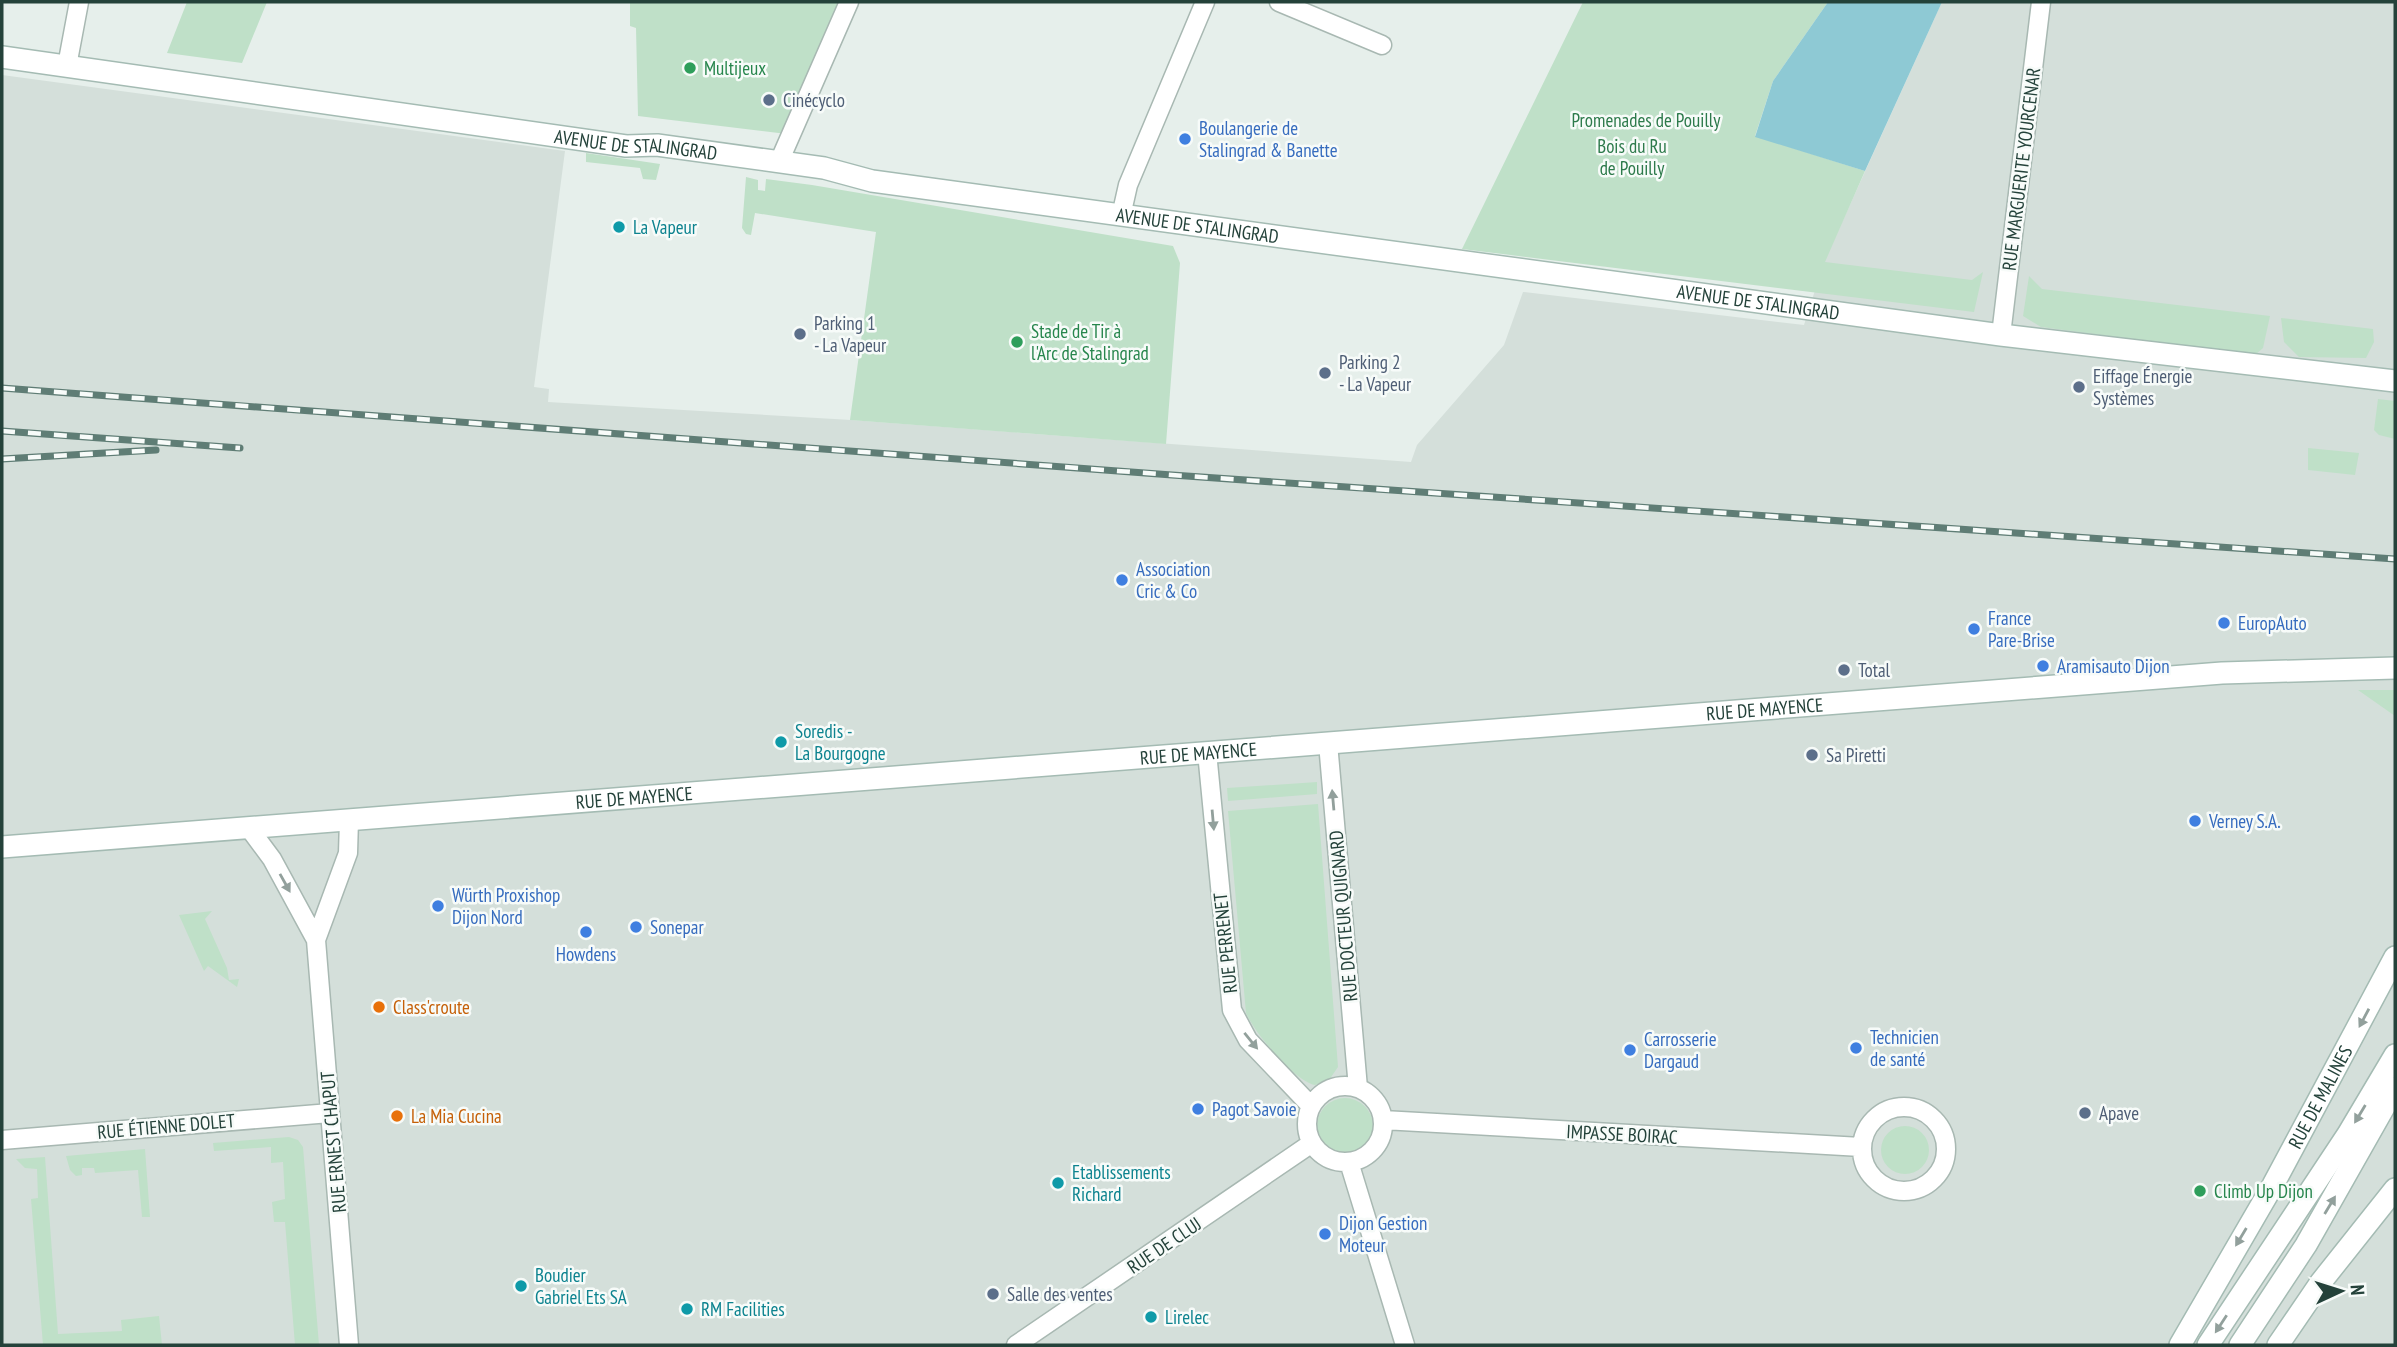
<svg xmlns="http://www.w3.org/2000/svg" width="2397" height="1347" font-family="'PT Sans Narrow',sans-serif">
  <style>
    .built { fill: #d4dfda }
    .green { fill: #bfe0c8 }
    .water { fill: #8ec9d4 }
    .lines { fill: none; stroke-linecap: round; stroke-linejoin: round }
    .street-casing { stroke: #a8b8b2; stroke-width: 21 }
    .secondary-casing { stroke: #a4bbb3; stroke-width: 24 }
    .street { stroke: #fff; stroke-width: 18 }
    .secondary { stroke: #fff; stroke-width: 21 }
    .rail-casing { stroke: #5f7d75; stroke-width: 7 }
    .rail { stroke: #f7fbf9; stroke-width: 4.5; stroke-dasharray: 13; stroke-linecap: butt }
    .oneway { fill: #92a09c }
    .leisure-dot { fill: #2e9e5b; stroke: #f7fbf9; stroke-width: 2.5 }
    .service-dot { fill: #5c6f8a; stroke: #f7fbf9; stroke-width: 2.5 }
    .shop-dot { fill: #3f7fe0; stroke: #f7fbf9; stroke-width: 2.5 }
    .culture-dot { fill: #0f9aa8; stroke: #f7fbf9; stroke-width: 2.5 }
    .food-dot { fill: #e8710a; stroke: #f7fbf9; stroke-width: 2.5 }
    .labels { text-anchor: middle; stroke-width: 5; stroke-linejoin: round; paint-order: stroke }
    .leisure-label { font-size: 19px; fill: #27864d; stroke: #f7fbf9; text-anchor: start }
    .service-label { font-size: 19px; fill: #4e5e75; stroke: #f7fbf9; text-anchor: start }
    .park-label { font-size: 19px; fill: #2d7a4b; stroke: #f7fbf9 }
    .shop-label { font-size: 19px; fill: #366cbe; stroke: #f7fbf9; text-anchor: start }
    .street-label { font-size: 19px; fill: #24423a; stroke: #f7fbf9 }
    .culture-label { font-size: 19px; fill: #0d838f; stroke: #f7fbf9; text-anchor: start }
    .food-label { font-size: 19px; fill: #c56008; stroke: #f7fbf9; text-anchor: start }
  </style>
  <rect width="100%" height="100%" fill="#e6efeb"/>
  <!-- built -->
  <path class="built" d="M1942,2h453v1343h-2393v-1270l563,76 -31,236 15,2 -1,13 303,18 560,42 6,-17 87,-100 19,-53 281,33 20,-63z"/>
  <!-- green -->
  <path class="green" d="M187,2h80l-25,61 -75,-10z
    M630,2h213l-56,132 -149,-18 -2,-88 -6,-2z
    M1583,2h245l-55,79 -18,55 110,35 -40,91 147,18 11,-8 -9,40 -512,-63z
    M586,153l74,11 -4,16 -13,-1 -3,-11 -54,-6z
    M746,177l12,3v10l7,1 1,-12 46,6 361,61 7,17 -14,181 -316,-24 26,-188 -121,-19 -4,22 -5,-1 -4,-6z
    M2029,276l13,13 228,27 -7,32 -8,7 -214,-28 -18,-11z
    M2281,318l92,11 1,13 -8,16 -67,-1 -15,-15z
    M2378,399l17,2v38l-16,-4 -5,-5z
    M2308,448l51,5 -4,22 -47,-5z
    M2395,690v26l-37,-26z
    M1317,782v12l-89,7 -1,-13z
    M1318,804l20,263 -9,13 -14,5c-21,-4 -61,-53 -69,-72l-18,-202z
    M212,911l-7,8 22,49 2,12 10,-1 -2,8 -29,-21 -4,5 -25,-56z
    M1317 1126a28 28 0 1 1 56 0a28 28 0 1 1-56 0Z
    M1881 1150a24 24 0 1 1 48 0a24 24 0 1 1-48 0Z
    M289,1137l9,3 5,7 16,198h-24l-10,-123h-11l-2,-20 13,-3 -2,-37 -12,1v-16l-57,4 -1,-8z
    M145,1149l5,68h-8l-4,-47 -43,3 -1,-5h-12v7l-6,1 -6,-6 -4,-14z
    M45,1157l13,177 64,-3 -1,-11 38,-4 3,29h-119l-12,-146 7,-1 -1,-29 -12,-1 -9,-9z"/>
  <!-- water -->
  <path class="water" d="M1828,2h114l-77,169 -110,-34 18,-56z"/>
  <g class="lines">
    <!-- street casing -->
    <g class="street-casing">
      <path id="street" d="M1279,2l103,43
        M67,66l12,-64
        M779,162l70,-160
        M1121,216l7,-31 77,-183
        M2001,335l40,-333
        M1328,743l30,345
        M1207,752l25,258 16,30 63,66
        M249,828l23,31 44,81
        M1307 1124a38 38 0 1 1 76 0a38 38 0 1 1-76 0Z
        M1862 1149a42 42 0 1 1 84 0a42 42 0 1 1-84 0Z
        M1383,1120l478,27
        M2,1140l328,-27
        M1349,1162l56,183
        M349,1345l-33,-405 32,-87 1,-33
        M1016,1345l296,-202"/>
    </g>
    <!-- secondary casing -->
    <g class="secondary-casing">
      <g id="secondary">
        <path id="s1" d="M2,57l624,89 31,-1 167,23 48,13 1129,154 394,46"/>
        <path id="s2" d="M2,847l2220,-174 173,-5"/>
        <path id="s3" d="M2180,1345l93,-160 122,-228"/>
        <path d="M2208,1345l140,-211 47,-79"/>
        <path d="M2240,1345l66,-100 89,-157"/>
        <path d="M2278,1345l43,-63 74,-93"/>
      </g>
    </g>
    <!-- street -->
    <use href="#street" class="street"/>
    <!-- secondary -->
    <use href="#secondary" class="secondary"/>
    <!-- rail casing -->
    <g class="rail-casing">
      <path id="rail" d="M2,388l1170,87 1223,84
        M2,431l238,17
        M2,459l154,-9"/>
    </g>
    <!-- rail -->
    <use href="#rail" class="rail"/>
  </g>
  <!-- one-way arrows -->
  <defs><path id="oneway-solid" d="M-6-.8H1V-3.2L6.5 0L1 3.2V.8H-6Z" transform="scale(1.75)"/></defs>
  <g class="oneway">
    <use href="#oneway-solid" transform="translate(1333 800) rotate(-95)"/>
    <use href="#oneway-solid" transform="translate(1213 820) rotate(85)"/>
    <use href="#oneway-solid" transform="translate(285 883) rotate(61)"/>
    <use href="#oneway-solid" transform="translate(2364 1018) rotate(118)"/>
    <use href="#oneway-solid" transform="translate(1251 1041) rotate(51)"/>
    <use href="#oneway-solid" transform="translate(2360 1114) rotate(121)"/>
    <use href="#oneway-solid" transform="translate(2330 1205) rotate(-59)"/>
    <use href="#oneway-solid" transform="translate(2241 1237) rotate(121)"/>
    <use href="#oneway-solid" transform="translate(2221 1324) rotate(123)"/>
  </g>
  <!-- markers -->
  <g class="leisure-dot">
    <circle cx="690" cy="68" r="7"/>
    <circle cx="1017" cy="342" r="7"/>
    <circle cx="2200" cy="1191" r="7"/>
  </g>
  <g class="service-dot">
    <circle cx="769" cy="100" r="7"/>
    <circle cx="800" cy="334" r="7"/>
    <circle cx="1325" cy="373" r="7"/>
    <circle cx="2079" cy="387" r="7"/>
    <circle cx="1844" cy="670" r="7"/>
    <circle cx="1812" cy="755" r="7"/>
    <circle cx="2085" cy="1113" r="7"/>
    <circle cx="993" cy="1294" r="7"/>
  </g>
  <g class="shop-dot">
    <circle cx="1185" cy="139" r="7"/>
    <circle cx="1122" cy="580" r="7"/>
    <circle cx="2224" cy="623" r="7"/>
    <circle cx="1974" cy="629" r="7"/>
    <circle cx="2043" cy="666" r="7"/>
    <circle cx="2195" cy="821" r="7"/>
    <circle cx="438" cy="906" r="7"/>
    <circle cx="636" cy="927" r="7"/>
    <circle cx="586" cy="932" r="7"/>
    <circle cx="1856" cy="1048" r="7"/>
    <circle cx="1630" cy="1050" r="7"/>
    <circle cx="1198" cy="1109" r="7"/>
    <circle cx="1325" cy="1234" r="7"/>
  </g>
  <g class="culture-dot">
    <circle cx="619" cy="227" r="7"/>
    <circle cx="781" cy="742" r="7"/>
    <circle cx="1058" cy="1183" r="7"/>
    <circle cx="521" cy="1286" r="7"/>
    <circle cx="687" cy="1309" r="7"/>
    <circle cx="1151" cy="1317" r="7"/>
  </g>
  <g class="food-dot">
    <circle cx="379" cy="1007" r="7"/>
    <circle cx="397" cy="1116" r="7"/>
  </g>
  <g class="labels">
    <!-- leisure labels -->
    <g class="leisure-label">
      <text x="704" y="75">Multijeux</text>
      <text x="1031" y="338">Stade de Tir à<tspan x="1031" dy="22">l'Arc de Stalingrad</tspan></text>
      <text x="2214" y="1198">Climb Up Dijon</text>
    </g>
    <!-- service labels -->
    <g class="service-label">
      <text x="783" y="107">Cinécyclo</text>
      <text x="814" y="330">Parking 1<tspan x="814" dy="22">- La Vapeur</tspan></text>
      <text x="1339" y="369">Parking 2<tspan x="1339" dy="22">- La Vapeur</tspan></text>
      <text x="2093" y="383">Eiffage Énergie<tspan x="2093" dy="22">Systèmes</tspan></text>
      <text x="1858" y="677">Total</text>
      <text x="1826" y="762">Sa Piretti</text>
      <text x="2099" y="1120">Apave</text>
      <text x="1007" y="1301">Salle des ventes</text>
    </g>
    <!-- park labels -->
    <g class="park-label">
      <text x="1646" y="127">Promenades de Pouilly</text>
      <text x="1632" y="153">Bois du Ru<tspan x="1632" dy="22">de Pouilly</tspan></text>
    </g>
    <!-- shop labels -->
    <g class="shop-label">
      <text x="1199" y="135">Boulangerie de<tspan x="1199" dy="22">Stalingrad &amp; Banette</tspan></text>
      <text x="1136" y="576">Association<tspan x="1136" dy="22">Cric &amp; Co</tspan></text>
      <text x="1988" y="625">France<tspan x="1988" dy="22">Pare-Brise</tspan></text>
      <text x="2238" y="630">EuropAuto</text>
      <text x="2057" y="673">Aramisauto Dijon</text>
      <text x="2209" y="828">Verney S.A.</text>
      <text x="452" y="902">Würth Proxishop<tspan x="452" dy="22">Dijon Nord</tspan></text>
      <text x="650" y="934">Sonepar</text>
      <text x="586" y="961" text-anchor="middle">Howdens</text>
      <text x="1870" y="1044">Technicien<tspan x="1870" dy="22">de santé</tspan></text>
      <text x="1644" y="1046">Carrosserie<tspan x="1644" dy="22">Dargaud</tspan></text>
      <text x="1212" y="1116">Pagot Savoie</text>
      <text x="1339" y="1230">Dijon Gestion<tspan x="1339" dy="22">Moteur</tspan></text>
    </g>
    <!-- street labels -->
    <g class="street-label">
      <text dy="7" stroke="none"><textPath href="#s1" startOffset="640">AVENUE DE STALINGRAD</textPath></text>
      <text transform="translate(2021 169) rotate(-83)" y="7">RUE MARGUERITE YOURCENAR</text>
      <text dy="7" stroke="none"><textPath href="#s1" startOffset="1208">AVENUE DE STALINGRAD</textPath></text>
      <text dy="7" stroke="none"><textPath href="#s1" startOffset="1774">AVENUE DE STALINGRAD</textPath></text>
      <text dy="7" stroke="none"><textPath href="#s2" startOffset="1768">RUE DE MAYENCE</textPath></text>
      <text dy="7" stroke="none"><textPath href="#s2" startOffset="1200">RUE DE MAYENCE</textPath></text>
      <text dy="7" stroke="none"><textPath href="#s2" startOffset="634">RUE DE MAYENCE</textPath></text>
      <text transform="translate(1343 916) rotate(-95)" y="7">RUE DOCTEUR QUIGNARD</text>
      <text transform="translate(1225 943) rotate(-96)" y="7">RUE PERRENET</text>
      <text dy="7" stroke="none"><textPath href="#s3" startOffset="285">RUE DE MALINES</textPath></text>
      <text transform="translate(166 1126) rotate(-5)" y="7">RUE ÉTIENNE DOLET</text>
      <text transform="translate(1622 1134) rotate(3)" y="7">IMPASSE BOIRAC</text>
      <text transform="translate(333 1142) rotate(-95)" y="7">RUE ERNEST CHAPUT</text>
      <text transform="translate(1164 1245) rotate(-34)" y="7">RUE DE CLUJ</text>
    </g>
    <!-- culture labels -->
    <g class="culture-label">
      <text x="633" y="234">La Vapeur</text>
      <text x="795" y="738">Soredis -<tspan x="795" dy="22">La Bourgogne</tspan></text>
      <text x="1072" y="1179">Etablissements<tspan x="1072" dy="22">Richard</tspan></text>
      <text x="535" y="1282">Boudier<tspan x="535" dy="22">Gabriel Ets SA</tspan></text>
      <text x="701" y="1316">RM Facilities</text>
      <text x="1165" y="1324">Lirelec</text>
    </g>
    <!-- food labels -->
    <g class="food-label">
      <text x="393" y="1014">Class'croute</text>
      <text x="411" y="1123">La Mia Cucina</text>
    </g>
  </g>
  <!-- border -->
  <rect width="2397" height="1347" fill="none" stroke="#24423a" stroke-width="7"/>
  <!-- north arrow -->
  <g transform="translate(2341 1291) rotate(86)" stroke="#f7fbf9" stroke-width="5" paint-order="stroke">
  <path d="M0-5L12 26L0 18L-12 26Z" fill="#24423a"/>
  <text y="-10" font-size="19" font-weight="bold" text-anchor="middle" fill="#24423a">N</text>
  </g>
</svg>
